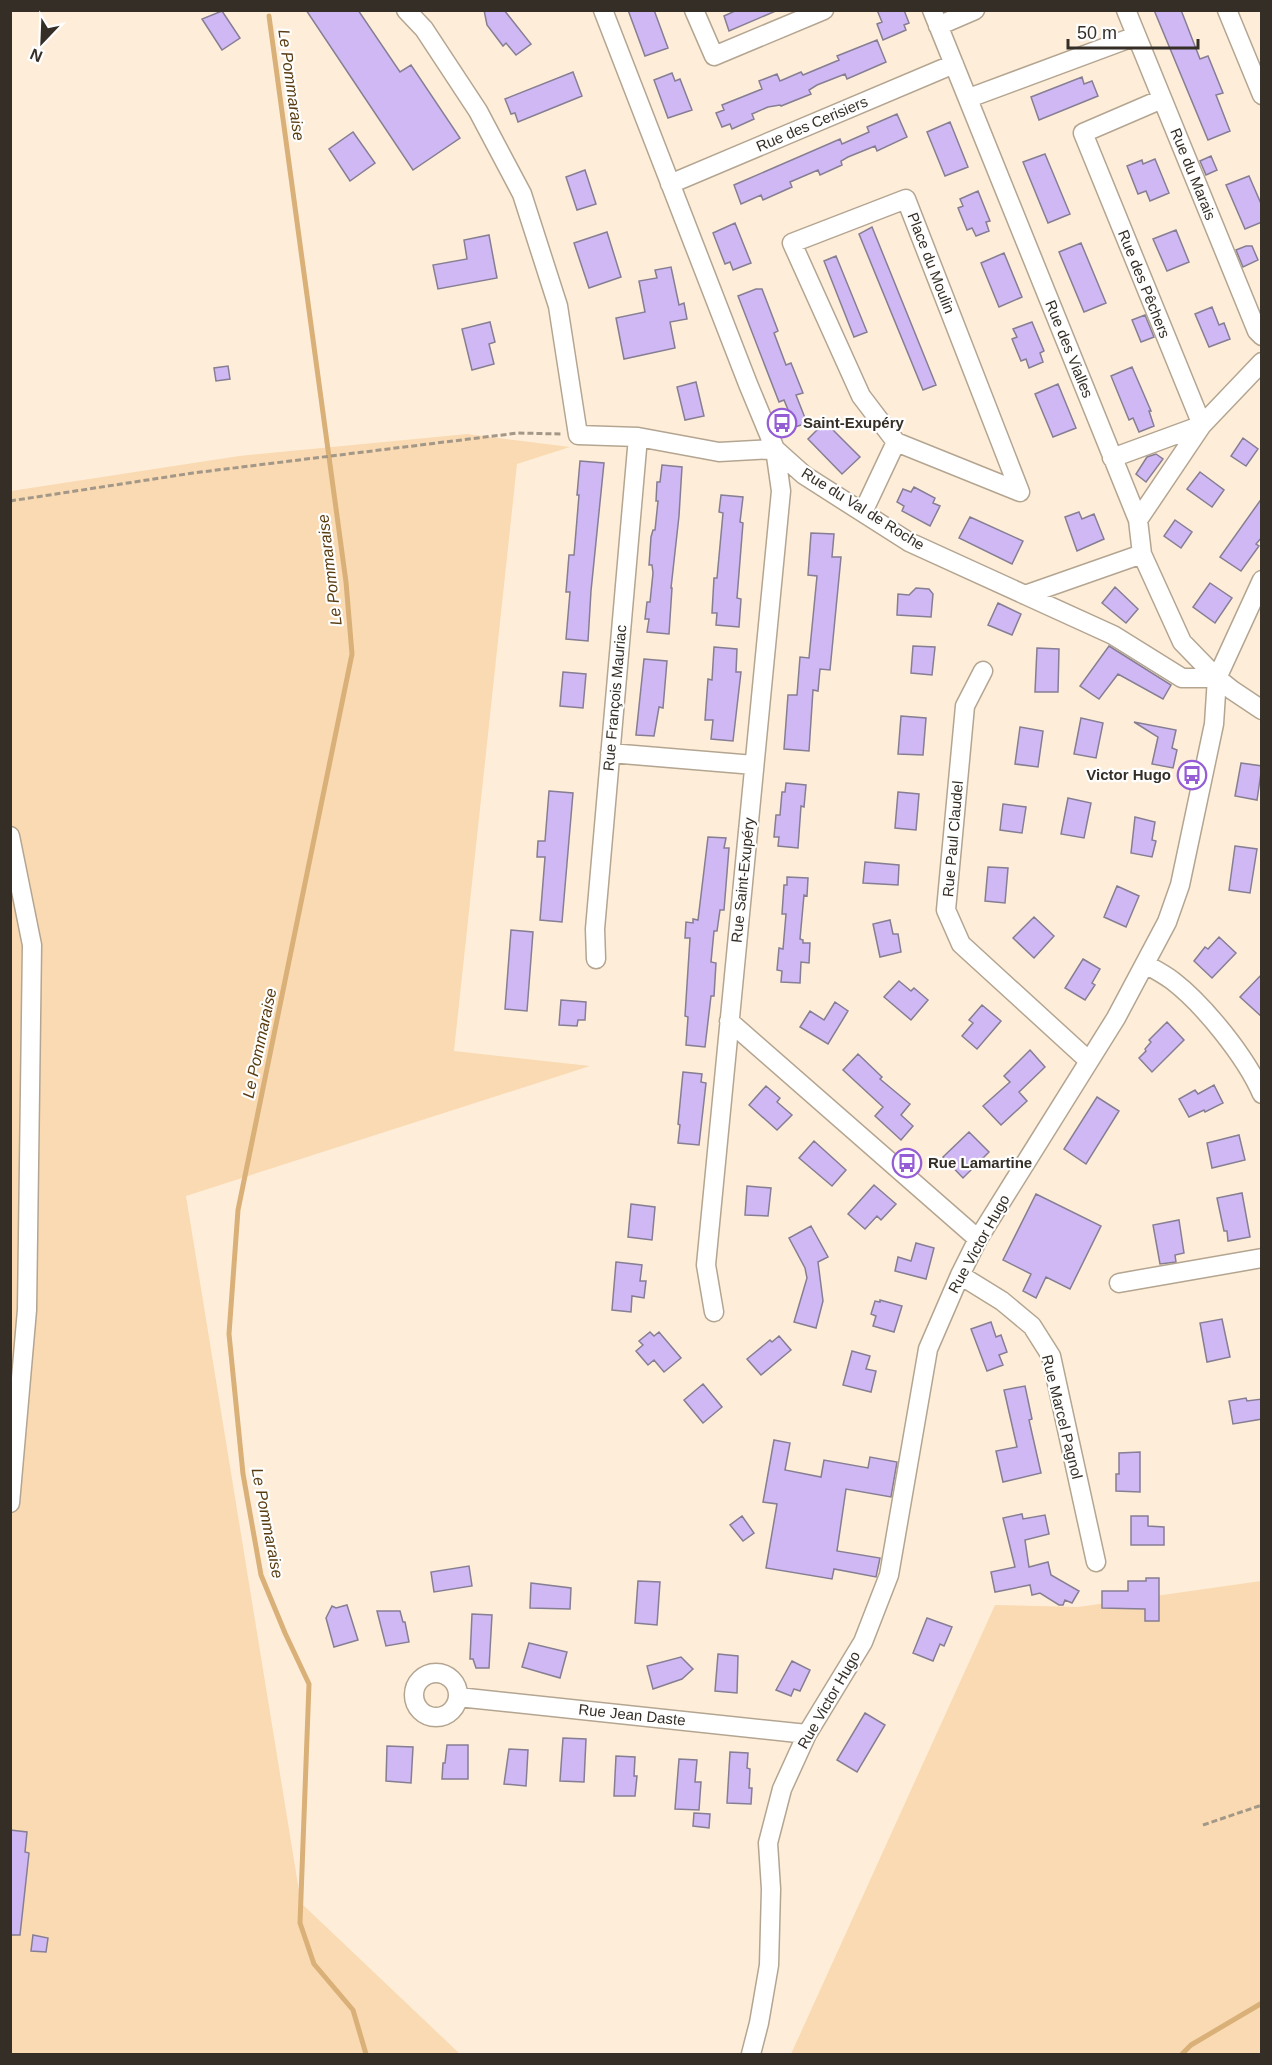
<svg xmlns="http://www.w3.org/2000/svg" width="1272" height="2065" font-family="Helvetica,sans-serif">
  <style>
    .green { fill: #fadab2 }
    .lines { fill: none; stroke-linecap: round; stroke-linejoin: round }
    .stream { stroke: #dab079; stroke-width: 5 }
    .building { fill: #d0b8f4; stroke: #867e93; stroke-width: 1.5 }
    .minor-casing { stroke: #b4a591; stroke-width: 21 }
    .path { stroke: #a39788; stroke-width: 3; stroke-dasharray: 6 3; stroke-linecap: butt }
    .minor { stroke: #fff; stroke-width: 18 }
    .labels { text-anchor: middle; stroke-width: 4.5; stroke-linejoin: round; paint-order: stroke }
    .street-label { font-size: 15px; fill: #342e26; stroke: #fefefe }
    .poi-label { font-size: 15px; font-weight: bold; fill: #342e26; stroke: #fefefe; text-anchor: start }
    .water-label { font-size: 16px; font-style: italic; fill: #583b0f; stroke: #fefefe }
  </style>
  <rect width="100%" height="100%" fill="#feeed9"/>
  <!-- green -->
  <path class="green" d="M467,434l103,13 -53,17 -63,587 136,15 -404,130 115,707 159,151h-449v-1563l228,-35z
    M1261,1581v473h-470l204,-449 83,2z"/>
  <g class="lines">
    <!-- stream -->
    <path class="stream" d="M269,16l77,566 6,72 -114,556 -9,124 14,140 18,101 24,58 24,51 -9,239 14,41 39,46 13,44
      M1182,2054l9,-9 71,-42"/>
  </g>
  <!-- building -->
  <path class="building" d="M306,10h52l42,62 11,-7 49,73 -47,32z
    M484,10h20l27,34 -15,11 -10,-12 -3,3 -16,-21z
    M628,10h26l14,38 -23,8z
    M737,10h41l-49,21 -5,-15z
    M877,10h27l5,13 -5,2 2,5 -23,10 -6,-16 5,-2z
    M1154,10h27l19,49 8,-3 15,37 -7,2 14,36 -22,9z
    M222,11l18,27 -18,12 -20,-31z
    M877,40l9,22 -39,17 -2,-5 -28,11 -8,5 2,4 -30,12 -1,-1 -12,2 -16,7 2,5 -22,10 -2,-5 -8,3 -6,-14 8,-3 -2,-5 40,-16 -3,-8 18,-7 3,7 21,-9 2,3 36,-15 -2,-4z
    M573,72l9,24 -64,26 -3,-9 -4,1 -6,-15z
    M672,73l3,8 5,-2 12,31 -24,8 -14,-38z
    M1082,77l2,7 8,-3 6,15 -59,24 -8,-23z
    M897,114l10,23 -30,14 -2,-5 -27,11 -7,4 1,4 -22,10 -2,-5 -28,12 2,5 -29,13 -2,-5 -20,9 -7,-19 106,-46 2,5 27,-12 -2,-5z
    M950,122l18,45 -23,9 -18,-44z
    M353,132l22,31 -25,18 -21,-32z
    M1045,154l25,60 -22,9 -25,-61z
    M1211,156l6,14 -11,5 -6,-14z
    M1155,159l14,34 -19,8 -4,-10 -8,3 -11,-28 15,-6 1,4z
    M585,170l11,34 -19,6 -11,-33z
    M1249,176l13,30v16l-17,7 -19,-44z
    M978,191l12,30 -4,1 3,9 -13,5 -4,-8 -5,2 -9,-22 5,-2 -3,-7z
    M735,223l16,40 -18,7 -3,-8 -5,2 -12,-31z
    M872,227l64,158 -13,5 -64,-156z
    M1176,230l13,32 -22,9 -14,-32z
    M607,232l14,45 -32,11 -15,-45z
    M489,235l8,43 -59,11 -5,-24 34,-6 -3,-19z
    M1081,243l25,60 -22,9 -25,-60z
    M1246,246h6l6,14 -15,7 -7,-17z
    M1004,253l18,44 -23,10 -18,-44z
    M836,256l31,76 -13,5 -30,-76z
    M671,267l8,38 5,-2 3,16 -17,3 5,26 -51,11 -8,-41 29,-6 -6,-31 18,-3 -2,-8z
    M756,289h6l16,42 -4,2 12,32 5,-2 12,30 -7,2 11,28 -12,4 -11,-27 -5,2 -41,-106z
    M1212,307l7,18 5,-2 6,16 -21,8 -14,-33z
    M1145,315l9,22 -13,5 -9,-22z
    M490,322l5,20 -6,2 5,20 -22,6 -10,-41z
    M1032,322l12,29 -4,2 3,9 -14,6 -3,-9 -5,2 -9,-22 5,-2 -4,-8z
    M228,366l2,13 -14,2 -2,-13z
    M1132,367l19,44h-2l5,15 -15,6 -6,-14 -4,2 -18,-44z
    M696,382l8,34 -19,4 -8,-33z
    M1058,384l18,44 -23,9 -18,-43z
    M825,422l35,35 -18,17 -34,-35z
    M1243,438l15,11 -12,17 -15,-10z
    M1156,454l7,5 -17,23 -10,-8 11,-17z
    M580,461l24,2 -13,128 -3,50 -22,-2 4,-47h-4l3,-37h5l5,-60h-2z
    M662,465l20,2 -3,49 -8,72h1l-3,46 -22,-2 2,-13h-4l2,-17h3l3,-29 -1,-8h-3l2,-28 2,-7h2l3,-29h-2l1,-19h3z
    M1200,472l24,18 -12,17 -25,-18z
    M914,487l21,11 -2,5 7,3 -10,20 -28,-15 2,-5 -7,-4 6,-13 8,3z
    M721,495l22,2 -3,25 3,1 -6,75 4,1 -2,28 -23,-2 1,-12h-5l2,-35h3l6,-65 -4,-1z
    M1262,498v39l-6,7 3,2 -18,25 -21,-14z
    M1079,512l3,7 12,-5 10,25 -27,12 -12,-34z
    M970,517l53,24 -11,23 -53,-26z
    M1175,520l17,12 -11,16 -17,-12z
    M811,533l23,1 -2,23h9l-11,113 -10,-1 -2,22 -5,-1 -4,61 -25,-2 4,-54h9l3,-38 9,1 8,-82 -9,-1z
    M1210,583l22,15 -17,25 -22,-16z
    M1115,587l23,22 -12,14 -24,-20z
    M916,588l13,1 4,5 -2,23 -34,-2 1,-21 11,1z
    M998,603l23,11 -9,21 -24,-10z
    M913,646l22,1 -3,28 -21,-2z
    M1109,646l62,39 -8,14 -45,-25 -19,25 -19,-13z
    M714,647l23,2 -1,23h5l-8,69 -22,-2 2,-19h-8l3,-41 4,1z
    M1037,648l22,1 -1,43h-23z
    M644,659l23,2 -4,47 -4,-1 -5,29 -18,-1z
    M563,672l23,2 -3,34 -23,-2z
    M901,716l25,2 -3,37 -25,-1z
    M1081,718l22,5 -7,35 -22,-4z
    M1134,722l42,8 -4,18 5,2 -4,18 -21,-4 6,-27z
    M1020,727l23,4 -5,36 -23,-3z
    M1241,763l21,3 -5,34 -22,-4z
    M786,783l20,2 -2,22 -3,-1 -3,42 -20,-2 1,-9h-5l2,-22h4l2,-23h3z
    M549,791l24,2 -11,129 -22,-2 5,-63h-8l1,-16h7z
    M898,792l21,2 -3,36 -21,-2z
    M1068,798l23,5 -7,35 -23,-4z
    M1003,804l23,3 -4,26 -22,-3z
    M1135,817l20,5 -3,18 4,1 -4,16 -21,-4z
    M708,837l18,1 -2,10h5l-5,62h-4l-3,21h-3l-3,31 5,1 -2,33h-3l-6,51 -19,-2 2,-28 -3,-1 5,-78h-5l1,-16 7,1v-4l5,1z
    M1235,846l22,3 -7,44 -21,-3z
    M865,862l34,3 -1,20 -35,-2z
    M988,867l20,1 -3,35 -20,-2z
    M787,877l21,1 -1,18 -3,-1 -4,44 3,1v3h7l-1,20 -8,-1 -1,21 -19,-1 1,-11 -5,-1 2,-22 4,1 3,-35h-4l2,-29h3z
    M1117,886l22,10 -13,31 -22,-10z
    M1034,917l20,19 -20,22 -21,-20z
    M890,920l3,14h5l3,18 -21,5 -7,-33z
    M511,930l22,2 -6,79 -22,-2z
    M1219,937l17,16 -24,25 -18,-17 11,-14 3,2z
    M1083,959l17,10 -8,14 3,2 -10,15 -20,-12z
    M1262,974v43l-22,-20z
    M899,981l12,10 3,-3 14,12 -17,20 -27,-23z
    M561,1000l25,2 -1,18h-7l-1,6 -18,-1z
    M835,1002l13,9 -20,33 -28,-17 10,-16 14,9z
    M982,1005l19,16 -24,28 -15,-13 11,-13 -4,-3z
    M1167,1022l17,18 -32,32 -13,-14 7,-7 -1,-2 6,-7 -2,-2z
    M1030,1050l15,17 -26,25 8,9 -26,24 -18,-19 27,-24 -6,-6z
    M858,1054l24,23 -2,2 30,25 -9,11 12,11 -12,14 -26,-24 8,-9 -40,-37z
    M683,1072l19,2 -1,8 5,1 -7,62 -21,-2 2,-18 -2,-1z
    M1214,1085l9,18 -18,9 -1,-2 -15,7 -10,-18 16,-9 3,4z
    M766,1086l14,12 -3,4 15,13 -15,15 -28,-25z
    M1097,1097l22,14 -33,53 -22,-15z
    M969,1132l20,20 -26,26 -20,-21z
    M1239,1135l6,25 -33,8 -5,-25z
    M814,1141l32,29 -14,16 -33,-28z
    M874,1185l22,19 -15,16 -4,-4 -12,13 -17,-15z
    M747,1186l24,2 -3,28 -23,-1z
    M1242,1193l8,44 -22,4 -1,-10h-3l-7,-33z
    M1036,1194l65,32 -31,63 -24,-12 -10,21 -13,-7 8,-17 -28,-14z
    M631,1204l24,3 -3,33 -24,-3z
    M1179,1220l5,33 -9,2 1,7 -16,2 -7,-39z
    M811,1226l17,31 -10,5 5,39 -7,27 -22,-6 13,-44 -2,-10 -16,-30z
    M916,1243l18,5 -8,31 -31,-8 3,-14 13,4z
    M616,1262l26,3 -2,16h6l-2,17 -12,-2 -1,16 -19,-2z
    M880,1300l22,6 -8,26 -21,-6 3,-10 -5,-2 4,-13 5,1z
    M1222,1319l8,38 -23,5 -7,-39z
    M991,1322l5,15 5,-2 6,17 -8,3 4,10 -16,6 -16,-42z
    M650,1332l4,4 5,-4 22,26 -17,14 -10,-12 -6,5 -12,-14 7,-6 -4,-4z
    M779,1336l12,14 -30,25 -14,-16 23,-19 2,2z
    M852,1351l18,5 -4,13 10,2 -5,21 -28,-7z
    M703,1384l19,23 -19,16 -19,-23z
    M1025,1386l7,33 -3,1 12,53 -38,9 -7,-31 21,-4 -13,-57z
    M1246,1398l1,3 15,-2v20l-29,5 -4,-23z
    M774,1440l16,3 -5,27 36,7 3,-17 44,8 2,-11 27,5 -6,35 -45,-8 -9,62 43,7 -4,19 -42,-8 -2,10 -66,-11 11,-64 -14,-2z
    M1140,1452v40l-24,-1v-17h3v-21z
    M1022,1514l1,5 22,-4 4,19 -24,6 4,27 19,-5 3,13 28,16 -7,12 -7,-3 -2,5h-4l-19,-12 -8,2 -2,-10 -35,7 -4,-20 24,-5 -12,-49z
    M742,1516l12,17 -11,8 -13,-16z
    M1131,1516h17v10l16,1v18h-33z
    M469,1566l3,20 -38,6 -3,-20z
    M1146,1578h13v43h-14v-12l-43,-1v-17h26v-10h18z
    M638,1581l22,1 -3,43 -22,-2z
    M531,1583l40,5 -1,21 -40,-1z
    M347,1605l11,35 -24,7 -8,-29 6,-12 4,2z
    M377,1611h23l3,11h2l4,20 -23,4z
    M472,1614l20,1 -3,53h-13l-3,-9h-3z
    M927,1618l25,9 -8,19 -4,-2 -7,17 -20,-8z
    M529,1643l38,9 -7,26 -38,-11z
    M718,1654l20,2 -1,37 -22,-2z
    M681,1657l12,12 -11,10 -29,10 -6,-23z
    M792,1661l18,9 -10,21 -6,-2 -3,7 -15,-6z
    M865,1713l20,12 -28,47 -20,-12z
    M563,1738l23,1 -2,43 -24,-1z
    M447,1745h21v34h-26l1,-16h2z
    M387,1746l26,1 -2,36 -25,-2z
    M509,1749l19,1 -2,36 -22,-2z
    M730,1752l18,1 -1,15 3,1 -1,19h3l-1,16 -24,-1z
    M616,1756l19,1 -1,19h3l-2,20h-21z
    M679,1759l18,1 -2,22h6l-2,28 -24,-1z
    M694,1813l16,1 -1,14 -16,-2z
    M10,1830l17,2 -2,20 4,1 -9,82h-10z
    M33,1935l15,3 -2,14 -15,-1z"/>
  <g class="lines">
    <!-- minor casing -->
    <g class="minor-casing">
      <path id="minor" d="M406,10l18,19 54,82 44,83 36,112 20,129 60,2 81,15 56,-3
        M603,10l145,374 27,65 29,26 105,67 204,93 69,43h35
        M694,10l20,46 110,-46
        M932,10l206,510 4,34 40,88 35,36 15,12 30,20
        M1126,10l131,321 5,5
        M1227,10l35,85
        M938,26l37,-16
        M969,98l167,-62
        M670,184l284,-120
        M1112,458l90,-33 -119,-292 79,-34
        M863,512l33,-70 -35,-46 -69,-153 114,-44 114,293 -124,-50
        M1138,520l64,-95 60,-63
        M1025,595l117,-41
        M983,671l-18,35 -19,204 15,34 128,117
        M610,753l144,12
        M10,836l22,109 -5,365 -17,193
        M596,959l-1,-30 43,-492
        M1145,964c9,5 19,10 28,17 31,24 73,76 89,113
        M729,1021l249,218
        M960,1275l42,26 30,25 19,30 45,206
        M1119,1283l143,-25
        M714,1312l-8,-47 75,-774 -6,-42
        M414 1695a22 22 0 1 1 44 0a22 22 0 1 1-44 0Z
        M458,1697l349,37
        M751,2054l8,-31 10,-58 2,-76 -3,-46 14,-54 25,-55 56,-92 26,-67 39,-226 32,-74 18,-36 138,-221 51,-96 13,-37 34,-161 3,-46 45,-98"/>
    </g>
    <!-- path -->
    <path class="path" d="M10,501l183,-28 325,-40 43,1
      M1203,1825l59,-20"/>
    <!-- minor -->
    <use href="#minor" class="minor"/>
  </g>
  <!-- icons -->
  <defs>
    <g id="bus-ring" transform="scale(1.5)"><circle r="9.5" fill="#fefefe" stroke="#955dd5" stroke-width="1.5"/><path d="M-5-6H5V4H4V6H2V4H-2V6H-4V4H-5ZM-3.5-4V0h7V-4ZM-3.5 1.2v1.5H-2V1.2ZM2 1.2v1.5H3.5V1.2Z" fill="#955dd5"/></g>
  </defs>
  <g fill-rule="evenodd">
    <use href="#bus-ring" x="782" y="423"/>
    <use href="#bus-ring" x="1192" y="775"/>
    <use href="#bus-ring" x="907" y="1163"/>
  </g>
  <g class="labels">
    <!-- street labels -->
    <g class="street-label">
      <text transform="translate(812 124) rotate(-23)" y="5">Rue des Cerisiers</text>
      <text transform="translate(1193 174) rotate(68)" y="5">Rue du Marais</text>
      <text transform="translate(931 263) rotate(69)" y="5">Place du Moulin</text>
      <text transform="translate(1144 284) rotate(68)" y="5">Rue des Pêchers</text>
      <text transform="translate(1069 349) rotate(68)" y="5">Rue des Vialles</text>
      <text transform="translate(863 509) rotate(32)" y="5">Rue du Val de Roche</text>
      <text transform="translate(615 698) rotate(-85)" y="5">Rue François Mauriac</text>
      <text transform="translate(953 839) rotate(-85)" y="5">Rue Paul Claudel</text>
      <text transform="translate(743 880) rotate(-84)" y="5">Rue Saint-Exupéry</text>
      <text transform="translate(979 1244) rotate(-61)" y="5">Rue Victor Hugo</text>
      <text transform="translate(1062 1417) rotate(76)" y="5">Rue Marcel Pagnol</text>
      <text transform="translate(829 1700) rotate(-60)" y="5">Rue Victor Hugo</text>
      <text transform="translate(632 1715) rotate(6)" y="5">Rue Jean Daste</text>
    </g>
    <!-- poi labels -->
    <g class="poi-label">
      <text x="803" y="428">Saint-Exupéry</text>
      <text x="1171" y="780" text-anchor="end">Victor Hugo</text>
      <text x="928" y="1168">Rue Lamartine</text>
    </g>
    <!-- water labels -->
    <g class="water-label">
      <text transform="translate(292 85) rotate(82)" y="6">Le Pommaraise</text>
      <text transform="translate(329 570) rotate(-97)" y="6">Le Pommaraise</text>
      <text transform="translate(259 1043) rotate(-78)" y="6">Le Pommaraise</text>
      <text transform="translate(268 1523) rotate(79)" y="6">Le Pommaraise</text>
    </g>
  </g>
  <!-- border -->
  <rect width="1272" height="2065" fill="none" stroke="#342e26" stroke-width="24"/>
  <!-- north arrow -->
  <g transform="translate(42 42) rotate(203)" stroke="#fefefe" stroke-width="4.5" paint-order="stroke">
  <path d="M0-4.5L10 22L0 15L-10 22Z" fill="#342e26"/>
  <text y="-9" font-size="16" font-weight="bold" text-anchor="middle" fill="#342e26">N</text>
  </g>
  <!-- scale -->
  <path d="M1068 39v9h130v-9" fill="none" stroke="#342e26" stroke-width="3"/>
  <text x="1077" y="39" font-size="18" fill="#342e26" stroke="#fefefe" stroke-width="4.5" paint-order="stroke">50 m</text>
</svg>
